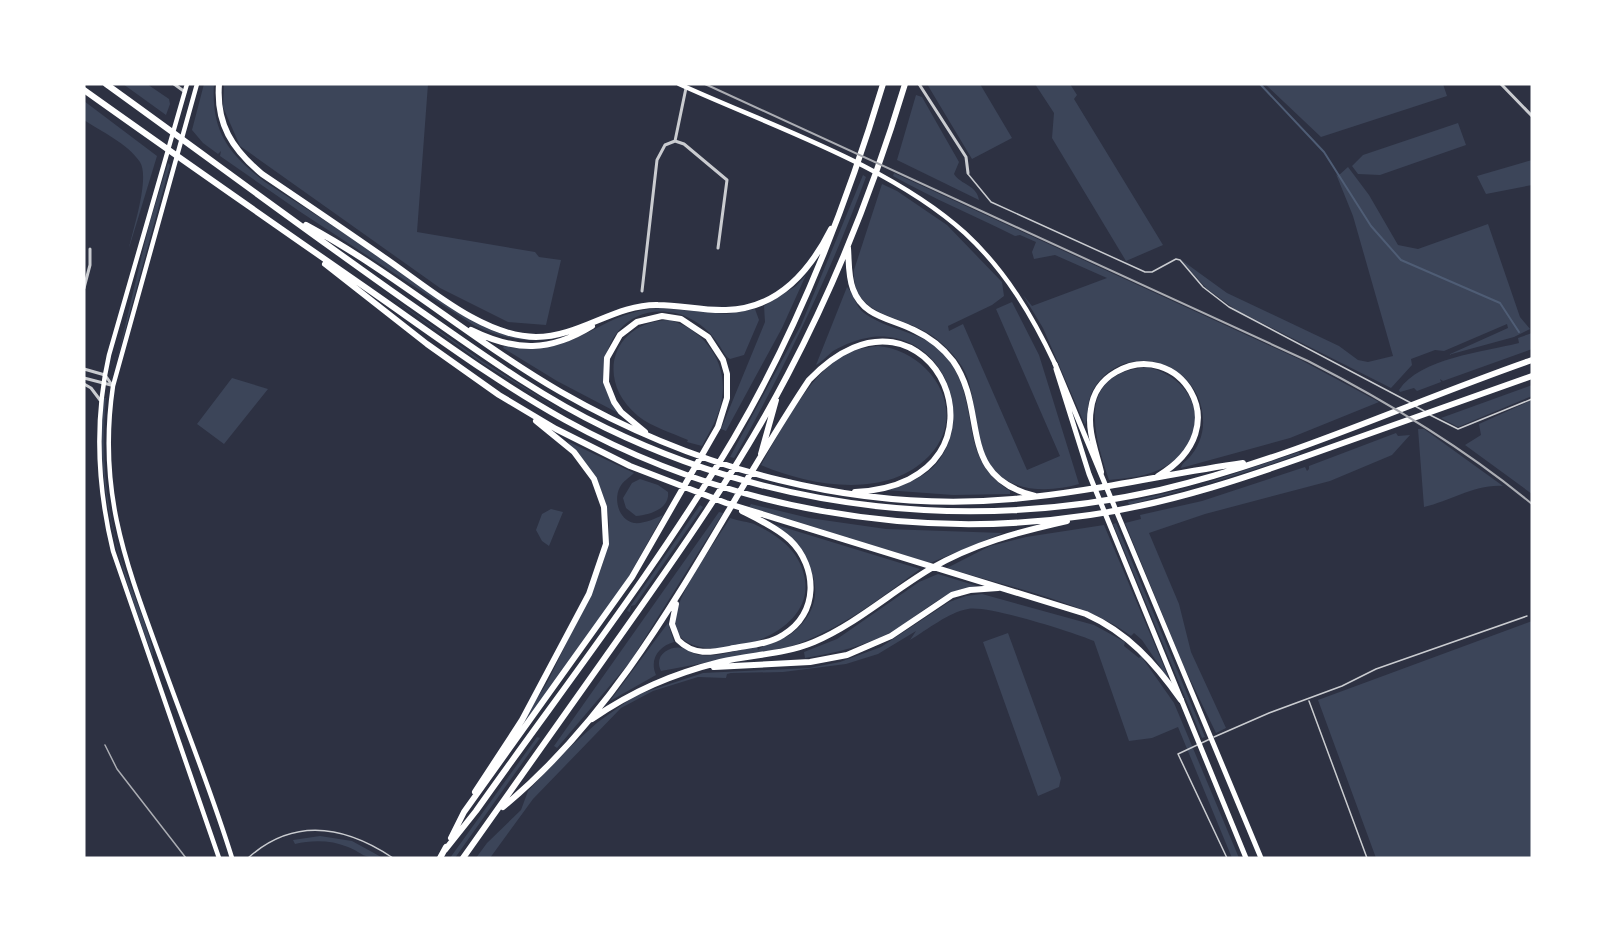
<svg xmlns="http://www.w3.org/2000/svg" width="1616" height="942" font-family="Ubuntu,sans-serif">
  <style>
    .green { fill: #3c4559 }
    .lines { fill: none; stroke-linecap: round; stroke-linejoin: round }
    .stream { stroke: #4f5d75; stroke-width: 2 }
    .service { stroke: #caccd0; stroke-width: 1.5 }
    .minor { stroke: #caccd0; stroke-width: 3 }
    .secondary { stroke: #fff; stroke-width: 4.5 }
    .trunk { stroke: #fff; stroke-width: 5 }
    .motorway { stroke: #fff; stroke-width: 6 }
    .tram { stroke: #abadb3; stroke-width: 1.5 }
    .rail { stroke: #abadb3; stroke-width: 2 }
  </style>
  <rect width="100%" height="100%" fill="#2d3142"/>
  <!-- green -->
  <path class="green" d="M123,84h24l22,15 1,5 -4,11z
    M204,84h10c-3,48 15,70 51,98l232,150c22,7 41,8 64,5h1c-32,7 -58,2 -87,-11l-173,-113 -82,-57 1,-5 -3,3 -15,-11 -11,-13z
    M224,84h204l-11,148 118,20 4,5 22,3 -15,65 -38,-3 -68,-34 -200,-142 -17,-39z
    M927,84h53l32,54 -40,21z
    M1035,84h35l7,11 -3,4 89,146 -37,16 -74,-123 2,-25z
    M1265,84h178l4,12 -126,41z
    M916,95l6,2 37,65 -5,12c7,11 23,11 25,26l-82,-40z
    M84,101l73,55 -28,92c4,-19 21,-70 11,-86 -13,-19 -38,-30 -56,-42z
    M1458,123l8,22 -86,30 -22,-1 -6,-8 11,-11z
    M1532,160v25l-46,9 -9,-18z
    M168,163l2,2 -53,195 32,-135z
    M1348,167l21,28 29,50 20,4 70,-25 32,93 10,12 -16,8 -66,18 60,-27 -1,-4 -63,27 -9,-1 -24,9 1,6 -21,23 -155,-78 -30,-22 -26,-29 47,34 112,53 19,14 10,2 25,-6 -40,-140 -17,-42 2,2z
    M894,173l407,187 78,42 -89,36 -109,30c1,-5 4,-6 8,-10 9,-10 15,-24 14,-38 -1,-53 -67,-80 -103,-40 -17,19 -9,33 -15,45l-42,-97 -20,-33 9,11 75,-28 -52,-23 -21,4 -2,-7 4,-10 -16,-7 -5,1c-40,-20 -83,-38 -122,-60z
    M863,175l3,2c-36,97 -80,188 -130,278l-2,3 -4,-1 71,-132z
    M882,184l15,7 50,34 55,57 2,14 -12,9 -44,21 1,5 14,-7 64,146 33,-14 -64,-147 16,-7 27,53 40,129c-34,10 -81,9 -96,-33 -7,-23 -8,-48 -15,-72 -6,-17 -20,-31 -34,-42 -29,-22 -83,-19 -80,-67z
    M806,275l-24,53 -56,103 -5,-2 44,-107 -1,-16 32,-20z
    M364,278l118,83 96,60 -96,-58z
    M847,287c7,7 8,19 17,26 32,23 68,15 91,57 24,45 5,89 55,121v3l-57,1 -68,-5c19,-5 43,-13 55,-31 35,-51 -2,-129 -68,-122 -14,2 -27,7 -39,14 -6,5 -11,11 -17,14z
    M660,308l67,6 28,-5 4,11 -15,35 -14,4c-6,-3 -7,-9 -11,-14 -10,-16 -26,-28 -44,-32 -61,-13 -91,57 -55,101l-63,-33 -54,-33 1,-2c72,15 93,-35 156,-38z
    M670,320c34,10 58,42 52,78 -2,17 -12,33 -20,48l-15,-4 1,-2c-16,-7 -36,-13 -50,-24 -44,-36 -26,-95 32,-96z
    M1532,333v16l-89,32 -3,-2 1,3 -24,9 -3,-3 -14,4 -1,-2c21,-32 84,-38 120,-47l-1,-5z
    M878,346c53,5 93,66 51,110 -42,44 -119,30 -168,9 21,-37 52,-100 94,-115 7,-2 16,-3 23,-4z
    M1147,367c53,12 67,70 19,99 -18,11 -38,12 -57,14 -16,-48 -33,-106 38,-113z
    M232,378l36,11 -44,55 -27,-20z
    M1532,385v11l-74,31 -17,-9z
    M104,398h2c-5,52 -1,105 13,155 6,22 36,89 34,104 -31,-84 -60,-168 -49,-259z
    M1532,400v94l-67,-49 16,-10 -2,-11z
    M1418,429h6l79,57c-28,-2 -52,15 -79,21z
    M1396,433l2,3 12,-1 -18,20 -62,26 -125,33 -56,19 30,71 12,48 35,76 -10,5 -32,-66 -59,-144 16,-4 -1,-4 62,-14 103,-34 2,4 2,-2v-3z
    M567,441l67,32c-5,5 -11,8 -14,14 -7,13 -1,33 14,36 10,1 20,-4 29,-8l-39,70 -99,139c0,-10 17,-32 23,-43 9,-18 17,-36 26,-53 38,-74 57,-119 -7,-187z
    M1299,452l1,2c-57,21 -114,35 -171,51l-1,-3 70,-16z
    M640,479l18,6 10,7c2,17 -19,23 -32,24l-10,-8 -3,-10 9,-15z
    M751,504l58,14 77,11 117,4 -73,30 -181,-56z
    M700,505l3,2 -68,98 -4,1 -1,6 -3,-1z
    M551,509l12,3 -14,34 -7,-5 -6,-11 6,-16z
    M719,512l4,1 -93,149 -73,86 -3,-2z
    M730,518c9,3 19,4 24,6 23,11 44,25 50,51 18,70 -128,99 -129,47 0,-27 40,-79 55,-104z
    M1116,523l89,214 -3,1 -89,-214z
    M773,524l147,45c-41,30 -80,61 -131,78l-128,24c-8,-16 9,-26 22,-23 5,1 11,7 17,7 17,3 40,-6 57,-9l1,4c8,-8 24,-9 33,-16 46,-36 19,-82 -18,-110z
    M1104,525l64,151 -1,1 -25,-37 -8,-7 -3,3c-42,-33 -130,-51 -184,-68l43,-22 36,-9z
    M938,574l39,12c-35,4 -55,28 -84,45 -27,15 -58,22 -88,27l-1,-6 33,-13 82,-57z
    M982,594l112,31 31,17 -1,4 15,12 2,-2 33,47 65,155h-7l-54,-131 -26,11 -23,3 -35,-100c-22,-9 -106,-36 -126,-32 -19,3 -41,21 -58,31l6,-9 -38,23 -32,10 -63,8 -52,1 -4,1 -1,4 -28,-1 -45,14 -32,17 -88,91 -43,59h-14l11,-15 34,-33 7,-19 31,-34 39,-35 38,-27 67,-22 106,-5 31,-6 41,-15 68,-45 17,-6z
    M1532,621v237h-156l-58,-158z
    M668,623l6,19c-15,4 -25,17 -18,33l-46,26z
    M1008,633l53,145 -2,9 -21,9 -55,-154z
    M537,737l3,1 -85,120h-5z
    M320,836l32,5 31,17c-22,0 -18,-4 -35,-11 -17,-7 -36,-7 -53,-3l-2,-4z"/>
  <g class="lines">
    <!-- stream -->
    <path class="stream" d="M1260,84l64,68 47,74 30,34 99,43 19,29"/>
    <!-- service -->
    <path class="service" d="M968,174l23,28 154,70h7l24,-13 4,1 23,27 26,20 182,96
      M1415,406l9,5
      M1430,415l28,14 74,-30
      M1309,701l58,157
      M1214,737l55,-24 73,-27 34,-17 151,-53
      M1210,739l-32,15 49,104
      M248,858c47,-42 97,-32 145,0"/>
    <!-- minor -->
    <path class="minor" d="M174,84l11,8
      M919,84l47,73 2,16
      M1501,84l31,32
      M675,141l9,3 43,36 -9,68
      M84,288l6,-23v-16
      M642,291l15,-131 8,-15 10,-4 11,-53
      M84,369l21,6 7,10
      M84,378l27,7
      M84,384l7,4 9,12"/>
    <!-- secondary -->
    <path class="secondary" d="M187,84l-78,271c-15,66 -12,130 4,196l106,307
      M197,84l-84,302c-16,108 14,180 50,279 23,64 49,128 69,193
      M679,84c92,42 211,81 286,149 40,37 67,82 90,131"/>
    <!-- trunk -->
    <path class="trunk" d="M1055,364l206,494
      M1056,369l33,105 157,384"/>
    <!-- motorway -->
    <path class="motorway" d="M106,84c100,72 199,146 300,217 65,45 129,93 200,127 173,84 367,104 554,62 128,-30 248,-87 372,-130
      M219,84c-3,40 13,65 43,90 40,27 80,54 120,82 43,29 100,81 154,81 44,0 79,-33 122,-32 23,0 45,6 68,5 51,-1 84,-39 105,-81
      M84,90c91,65 183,129 275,193 68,47 134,97 206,137 159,88 346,122 525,95 83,-12 161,-39 239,-67 67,-24 135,-48 203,-72
      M306,225c89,48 167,116 255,167 136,78 295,121 452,107 78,-7 153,-25 230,-36
      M848,248c1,13 0,28 5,41 10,28 37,29 61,41 15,7 29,18 39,31 36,51 2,115 82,135
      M325,264l102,80 72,51 57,34 74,37 96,37 360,111c42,19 68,48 95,86
      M471,330c45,22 79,22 121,-4
      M761,454l15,-54
      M1101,472c-5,-21 -14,-42 -10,-63 2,-16 11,-29 25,-37 60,-35 126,54 42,104
      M676,604l-4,20 6,16c17,17 35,12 56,8 16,-3 35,-4 49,-13 36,-21 35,-68 7,-95 -13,-12 -32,-21 -48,-29
      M714,667l96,-5 37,-7 44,-19 61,-41 18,-5 28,-2
      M592,719c41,-28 80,-45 128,-57 32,-8 63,-7 94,-20 42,-18 76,-49 116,-73 43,-25 88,-37 137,-48
      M475,792l47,-72 25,-47 42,-79 17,-50 -2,-37 -10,-28 -20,-27 -38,-31
      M503,807c138,-114 209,-282 306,-427 122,-128 223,103 46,112
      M451,838l13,-26 168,-235 86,-150 9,-29v-24l-4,-14 -15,-23 -27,-18 -19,-3 -25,6 -17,13 -13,23 -1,24 8,20 7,10 24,20
      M445,850l31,-39c87,-123 181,-243 258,-373 65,-111 112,-231 149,-354
      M440,858l6,-11
      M463,858c47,-66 94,-133 141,-199 66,-93 132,-185 184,-285 49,-93 87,-190 117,-290"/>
    <!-- tram -->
    <path class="tram" d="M105,745l12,24 69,89"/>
    <!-- rail -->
    <path class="rail" d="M705,84l603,277c80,41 155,86 224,143"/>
  </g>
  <!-- border -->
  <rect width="1616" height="942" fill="none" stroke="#ffffff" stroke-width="171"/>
</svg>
